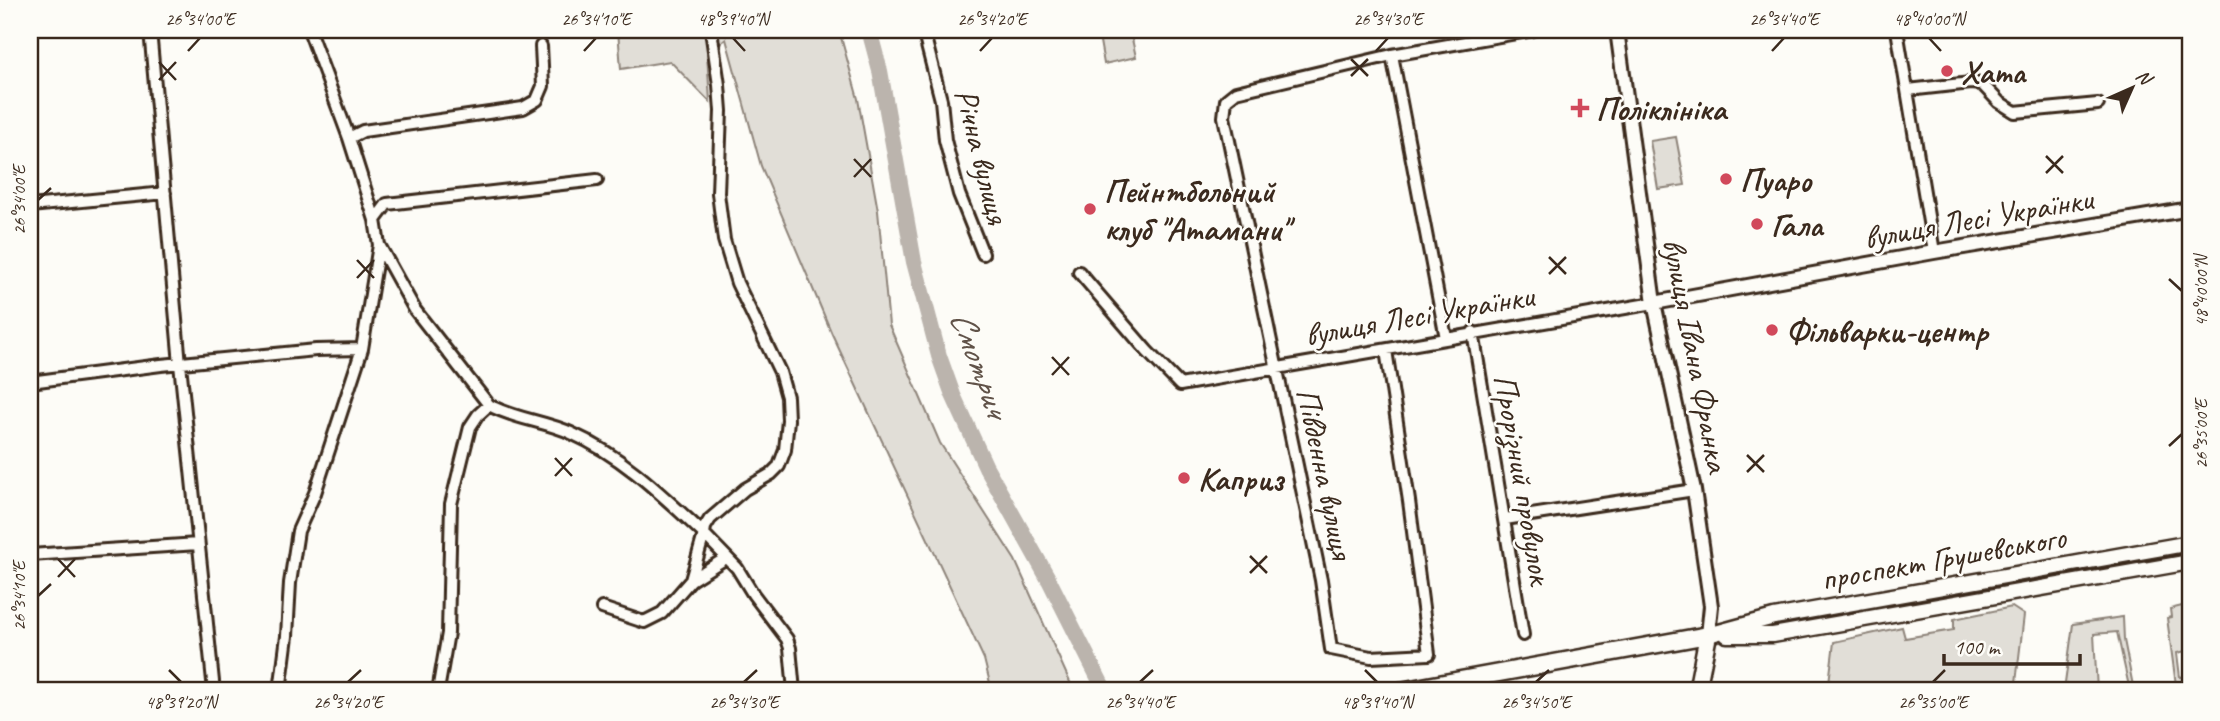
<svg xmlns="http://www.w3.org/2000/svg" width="2220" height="721" font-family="Caveat,sans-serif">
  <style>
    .green { fill: #e1ded7; stroke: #8e847a; stroke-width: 2 }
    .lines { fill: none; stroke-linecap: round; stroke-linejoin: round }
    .river { stroke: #bbb4ad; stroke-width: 16 }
    .minor-casing { stroke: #3b2a1e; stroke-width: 16 }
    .tertiary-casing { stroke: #3b2a1e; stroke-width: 18 }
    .secondary-casing { stroke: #3b2a1e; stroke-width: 19 }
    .primary-casing { stroke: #3b2a1e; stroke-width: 21 }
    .minor { stroke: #fdfcf7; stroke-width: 10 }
    .tertiary { stroke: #fdfcf7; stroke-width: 12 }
    .secondary { stroke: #fdfcf7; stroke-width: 14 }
    .primary { stroke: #fdfcf7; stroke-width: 16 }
    .ticks { fill: none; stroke: #3b2a1e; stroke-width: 2.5 }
    .poi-dot { fill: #d1495b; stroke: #fdfcf7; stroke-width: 2.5 }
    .labels { text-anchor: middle; stroke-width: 5; stroke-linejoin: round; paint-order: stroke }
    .poi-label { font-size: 33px; font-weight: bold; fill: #3b2a1e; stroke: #fdfcf7; text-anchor: start }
    .street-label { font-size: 33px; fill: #3b2a1e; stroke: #fdfcf7 }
    .water-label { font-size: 35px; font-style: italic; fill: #615349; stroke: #fdfcf7 }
    .neatline { fill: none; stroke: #3b2a1e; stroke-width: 2.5 }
    .ticks-label { font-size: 18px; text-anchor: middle; fill: #3b2a1e }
  </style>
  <rect width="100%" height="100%" fill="#fdfcf7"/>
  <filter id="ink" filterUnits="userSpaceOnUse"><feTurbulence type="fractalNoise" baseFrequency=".0143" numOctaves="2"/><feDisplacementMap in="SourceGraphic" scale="14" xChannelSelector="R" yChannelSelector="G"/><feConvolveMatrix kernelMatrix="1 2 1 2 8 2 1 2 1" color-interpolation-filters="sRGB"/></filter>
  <g filter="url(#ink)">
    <!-- green -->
    <path class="green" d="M618,30h221l19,69 20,112 11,114 51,118 75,117 59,131h-82l-8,-32 -152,-325 -71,-168 -35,-127 -19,15 3,48 -40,-41 -49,8z
      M1098,30h32l6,27 -32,7z
      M1676,137l9,48 -27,4 -8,-48z
      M2190,604v46l-13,3 3,24 10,-2v7l-14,3 -9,-67 4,-1 -1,-8z
      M2012,607l12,8 -9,76h-187l6,-49 68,-15 3,11 49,-8v-11z
      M2123,617l1,23 10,51h-4l-13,-59 -23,2 3,57h-33l9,-67z"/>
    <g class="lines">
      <!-- river -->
      <path class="river" d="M869,30l11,41 34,191 25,94 14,39 33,72 63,113 56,111"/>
      <!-- minor casing -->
      <g class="minor-casing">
        <path id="minor" d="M150,30l30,334 34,327
          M711,30l8,55 2,26 -3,82 6,47 13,43 43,89 7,25 1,23 -3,30 -6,16 -8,8 -26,15 -35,30 -5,8 -1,7 33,34 16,26 34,45 3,9 4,43
          M923,30l18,70 4,40 14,54 24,60
          M1897,30l37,222
          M2188,30l2,12
          M1392,55l54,283
          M1908,90l63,-7 11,1 17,18 16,10 83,-8
          M349,138l14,-7 160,-23 14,-8 6,-14 -2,-40
          M30,206l135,-13
          M375,220l12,-16 210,-24
          M379,245l36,65 74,95c25,14 56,16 82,28 52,23 92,63 133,101l-13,46
          M1079,272l68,79 33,34c158,-27 315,-56 474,-82
          M1473,332l50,303
          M1386,350l23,151 20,153 -58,3 -40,-8 -10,-69 -97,-463 2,-17 10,-8 156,-37 141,-25
          M30,382l131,-17 155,-15 46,-1
          M1505,519l189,-29
          M30,555l168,-11
          M602,608l42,14 18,-9 29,-33 35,-22
          M280,691l7,-55 3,-53 8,-52 17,-38 47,-144 17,-104 -4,-25 -26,-82 -40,-108
          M438,691l10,-58 3,-129 19,-77 8,-12 11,-10"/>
      </g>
      <!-- tertiary casing -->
      <g class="tertiary-casing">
        <path id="tertiary" d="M1617,30l37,273 40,187 17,116 -3,29
          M1654,303l280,-51 256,-43"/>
      </g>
      <!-- secondary casing -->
      <g class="secondary-casing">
        <path id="secondary" d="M1708,635l66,-18 416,-74
          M1727,635h46l417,-73"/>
      </g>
      <!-- primary casing -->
      <g class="primary-casing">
        <path id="primary" d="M1400,691l308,-56 -11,56"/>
      </g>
      <!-- minor -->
      <use href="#minor" class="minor"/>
      <!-- tertiary -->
      <use href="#tertiary" class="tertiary"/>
      <!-- secondary -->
      <use href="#secondary" class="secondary"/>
      <!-- primary -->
      <use href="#primary" class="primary"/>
    </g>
  </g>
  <!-- ticks -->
  <path class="ticks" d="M733,38l12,13M1929,38l12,13M188,51l12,-13M584,51l12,-13M980,51l12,-13M1376,51l12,-13M1772,51l12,-13M1351,59l17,17M159,62l17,18M1351,76l17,-17M159,80l17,-18M2046,156l17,17M854,159l17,18M2046,173l17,-17M854,177l17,-18M38,200l13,-12M1549,257l17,17M357,260l17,18M1549,274l17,-17M357,278l17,-18M2169,279l13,12M1052,357l17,18M1052,375l17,-18M2169,446l13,-12M1747,455l17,17M555,458l17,18M1747,472l17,-17M555,476l17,-18M1250,556l17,17M58,559l17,18M1250,573l17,-17M58,577l17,-18M38,596l13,-12M169,670l12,12M1365,670l12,12M348,682l13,-12M744,682l13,-12M1140,682l13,-12M1536,682l13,-12M1933,682l12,-12"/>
  <!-- markers -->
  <g class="poi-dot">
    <circle cx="1947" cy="71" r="7"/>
    <path d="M1576.5 97.5h7v7h7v7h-7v7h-7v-7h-7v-7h7z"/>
    <circle cx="1726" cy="179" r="7"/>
    <circle cx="1090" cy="209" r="7"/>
    <circle cx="1757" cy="224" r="7"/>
    <circle cx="1772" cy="330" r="7"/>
    <circle cx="1184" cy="478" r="7"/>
  </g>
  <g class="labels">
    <!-- poi labels -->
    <g class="poi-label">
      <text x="1961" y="83">Хата</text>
      <text x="1596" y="120">Поліклініка</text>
      <text x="1740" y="191">Пуаро</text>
      <text x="1104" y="202">Пейнтбольний<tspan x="1104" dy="38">клуб "Атамани"</tspan></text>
      <text x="1771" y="236">Гала</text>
      <text x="1786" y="342">Фільварки-центр</text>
      <text x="1198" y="490">Каприз</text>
    </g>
    <!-- street labels -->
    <g class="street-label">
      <text transform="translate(983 156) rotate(76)" y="12">Річна вулиця</text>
      <text transform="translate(1978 217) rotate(-10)" y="12">вулиця Лесі Українки</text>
      <text transform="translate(1419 314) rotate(-10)" y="12">вулиця Лесі Українки</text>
      <text transform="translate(1697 355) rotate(79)" y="12">вулиця Івана Франка</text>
      <text transform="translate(1326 473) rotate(78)" y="12">Південна вулиця</text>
      <text transform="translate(1524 479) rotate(80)" y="12">Прорізний провулок</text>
      <text transform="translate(1943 557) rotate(-10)" y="12">проспект Грушевського</text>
    </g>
    <!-- water labels -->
    <g class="water-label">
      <text transform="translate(980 363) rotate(70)" y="12">Смотрич</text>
    </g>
  </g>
  <!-- margin -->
  <rect width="2220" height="721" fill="none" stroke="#fdfcf7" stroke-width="77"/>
  <!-- north arrow -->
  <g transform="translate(2132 88) rotate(45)" stroke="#fdfcf7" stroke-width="5" paint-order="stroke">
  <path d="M0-5L12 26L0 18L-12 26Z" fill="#3b2a1e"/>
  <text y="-10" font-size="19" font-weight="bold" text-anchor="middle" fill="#3b2a1e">N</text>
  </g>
  <!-- scale -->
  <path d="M1944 654v10h136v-10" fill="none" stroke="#3b2a1e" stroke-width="3.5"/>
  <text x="1954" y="654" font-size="21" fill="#3b2a1e" stroke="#fdfcf7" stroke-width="5" paint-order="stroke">100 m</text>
  <rect x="38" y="38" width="2144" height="644" class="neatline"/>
  <g class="ticks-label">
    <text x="200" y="25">26°34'00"E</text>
    <text x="596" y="25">26°34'10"E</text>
    <text x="733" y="25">48°39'40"N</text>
    <text x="992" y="25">26°34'20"E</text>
    <text x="1388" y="25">26°34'30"E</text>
    <text x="1784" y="25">26°34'40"E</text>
    <text x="1929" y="25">48°40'00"N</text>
    <text transform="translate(19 200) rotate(-90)" y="6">26°34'00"E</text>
    <text transform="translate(2201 291) rotate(-90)" y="6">48°40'00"N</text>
    <text transform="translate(2201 434) rotate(-90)" y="6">26°35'00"E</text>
    <text transform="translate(19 596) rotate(-90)" y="6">26°34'10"E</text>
    <text x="181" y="708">48°39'20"N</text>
    <text x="348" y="708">26°34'20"E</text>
    <text x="744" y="708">26°34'30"E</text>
    <text x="1140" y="708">26°34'40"E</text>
    <text x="1377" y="708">48°39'40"N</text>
    <text x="1536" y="708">26°34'50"E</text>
    <text x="1933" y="708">26°35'00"E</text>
  </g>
</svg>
